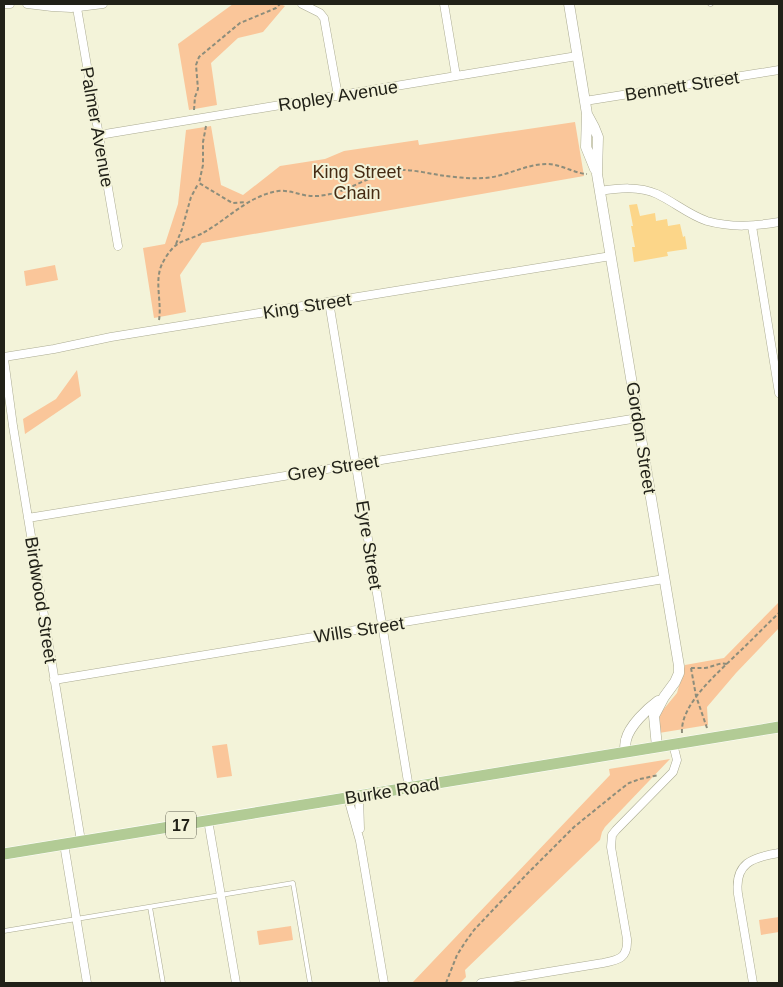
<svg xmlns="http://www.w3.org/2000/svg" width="783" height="987" font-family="Helvetica,sans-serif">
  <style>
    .green { fill: #fac69a }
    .building { fill: #fcd689 }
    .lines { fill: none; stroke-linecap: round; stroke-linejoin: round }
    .lane-casing { stroke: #abab92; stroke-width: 5 }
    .street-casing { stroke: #abab92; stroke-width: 9 }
    .secondary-casing { stroke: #abab92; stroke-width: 11 }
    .primary-casing { stroke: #fff; stroke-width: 12 }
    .path { stroke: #8d8d7b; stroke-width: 2; stroke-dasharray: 4 2.5; stroke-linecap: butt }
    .lane { stroke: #fff; stroke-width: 4 }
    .street { stroke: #fff; stroke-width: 8 }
    .secondary { stroke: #fff; stroke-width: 10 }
    .primary { stroke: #b2cb95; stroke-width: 11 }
    .labels { text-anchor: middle; stroke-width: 4; stroke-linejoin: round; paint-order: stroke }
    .shield { fill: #f3f3d9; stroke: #606052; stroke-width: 1 }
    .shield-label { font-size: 16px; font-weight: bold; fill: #212118 }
    .street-label { font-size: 18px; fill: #212118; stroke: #f3f3d9 }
    .park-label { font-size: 18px; fill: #452b13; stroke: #f3f3d9 }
  </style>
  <rect width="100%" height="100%" fill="#f3f3d9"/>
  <!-- green -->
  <path class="green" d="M233,4h47l5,2 -22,26 -25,6 -27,25 6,42 -28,5 -11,-66z
    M575,122l9,54 -382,67 -22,32 6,37 -32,6 -11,-70 22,-4 13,-40 8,-74 25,-4 10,59 22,10 37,-29 45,-7 19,-8 74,-11 1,5z
    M55,265l3,15 -32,6 -2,-15z
    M77,370l4,26 -56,38 -2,-15 33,-20z
    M779,602v26l-43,45 -29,34 1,18 -49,8 -1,-17 19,-23 8,-28 39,-7z
    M227,744l5,32 -15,2 -5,-32z
    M670,759l-65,68 -3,5 -2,8 -135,130 1,7 -6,6h-48l198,-208 -1,-6z
    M779,917v15l-18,3 -2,-15z
    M291,926l2,14 -34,5 -2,-14z"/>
  <!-- building -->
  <path class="building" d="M637,204l3,12 15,-3 1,8 11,-2 1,7 12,-2 3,13 2,-1 2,13 -20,3 1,4 -34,6 -2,-15h3l-4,-21h2l-4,-21z"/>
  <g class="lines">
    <!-- lane casing -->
    <g class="lane-casing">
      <path id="lane" d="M710,4h1
        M150,907l13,76
        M4,931l289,-48 17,100"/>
    </g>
    <!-- street casing -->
    <g class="street-casing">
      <path id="street" d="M4,4h6
        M27,4l25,3 19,1 32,-4
        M302,4l18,9 4,5 14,78
        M444,4l12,72
        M77,8l41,238
        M585,101l194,-31
        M99,135l478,-79
        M600,191c19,-3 39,-5 57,3 17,8 32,21 50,27 25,7 48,5 72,1
        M752,226l27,167
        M329,302l80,486
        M4,357l50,-8 57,-12 500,-81
        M4,359l9,67 68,415
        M28,518l610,-100
        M54,680l610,-101
        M359,796l1,33
        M348,798l12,43 24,142
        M208,820l28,163
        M64,844l23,139
        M481,983l122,-20c16,-3 25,-5 24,-24l-16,-92 1,-12 4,-5 57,-58 4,-12 -4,-16
        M753,983l-15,-89c-4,-31 15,-37 41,-41"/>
    </g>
    <!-- secondary casing -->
    <g class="secondary-casing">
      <path id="secondary" d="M569,4l18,110 -1,33 9,22
        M587,114l7,13 4,10 -1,37 82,492v7l-4,9 -11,15 -10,19 3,31
        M625,752c0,-4 0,-8 1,-12 3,-14 21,-31 32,-39"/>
    </g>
    <!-- primary casing -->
    <g class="primary-casing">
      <path id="primary" d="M4,854l775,-127"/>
    </g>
    <!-- path -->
    <path class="path" d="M194,110l1,-13 3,-8 -2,-24 3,-8 41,-34 29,-12 7,-3 4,-4
      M206,126l-3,16v23l-4,18 30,18 4,2 13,-1
      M176,244l6,-15 9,-32 7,-13
      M159,320c3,-18 -5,-39 3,-56 3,-6 8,-14 13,-18 5,-5 21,-9 28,-13 25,-14 45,-37 75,-42 9,-1 17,2 26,4 9,2 18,1 26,-1 24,-5 46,-23 72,-24 12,0 25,3 37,5 14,2 31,4 45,3 22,-1 41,-14 63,-14 14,0 26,9 40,10
      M691,668l5,28 11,32
      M691,668c4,0 9,0 14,0 8,-1 14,-6 22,-4
      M682,733c-2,-29 37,-61 56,-80 14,-13 27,-27 41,-40
      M446,983l11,-28 9,-14 8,-11 52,-55 48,-48 47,-38 8,-6 11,-4 19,-4"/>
    <!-- lane -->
    <use href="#lane" class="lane"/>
    <!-- street -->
    <use href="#street" class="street"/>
    <!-- secondary -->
    <use href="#secondary" class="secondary"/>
    <!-- primary -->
    <use href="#primary" class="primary"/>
  </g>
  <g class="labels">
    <!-- shield labels -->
    <rect class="shield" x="166" y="811.5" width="30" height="27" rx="4"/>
    <g class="shield-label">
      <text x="181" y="831">17</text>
    </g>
    <!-- street labels -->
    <g class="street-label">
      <text transform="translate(682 86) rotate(-9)" y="6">Bennett Street</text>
      <text transform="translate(338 96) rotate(-9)" y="6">Ropley Avenue</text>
      <text transform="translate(97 127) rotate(80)" y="6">Palmer Avenue</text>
      <text transform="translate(307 306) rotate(-9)" y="6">King Street</text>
      <text transform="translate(641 438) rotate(81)" y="6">Gordon Street</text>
      <text transform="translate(333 468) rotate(-9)" y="6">Grey Street</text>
      <text transform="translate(369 545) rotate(81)" y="6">Eyre Street</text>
      <text transform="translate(41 600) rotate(81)" y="6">Birdwood Street</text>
      <text transform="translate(359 630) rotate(-9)" y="6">Wills Street</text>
      <text transform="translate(392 791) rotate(-9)" y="6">Burke Road</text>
    </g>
    <!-- park labels -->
    <g class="park-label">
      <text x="357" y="178">King Street<tspan x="357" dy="21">Chain</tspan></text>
    </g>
  </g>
  <!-- border -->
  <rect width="783" height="987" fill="none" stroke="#212118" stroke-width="10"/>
</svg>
